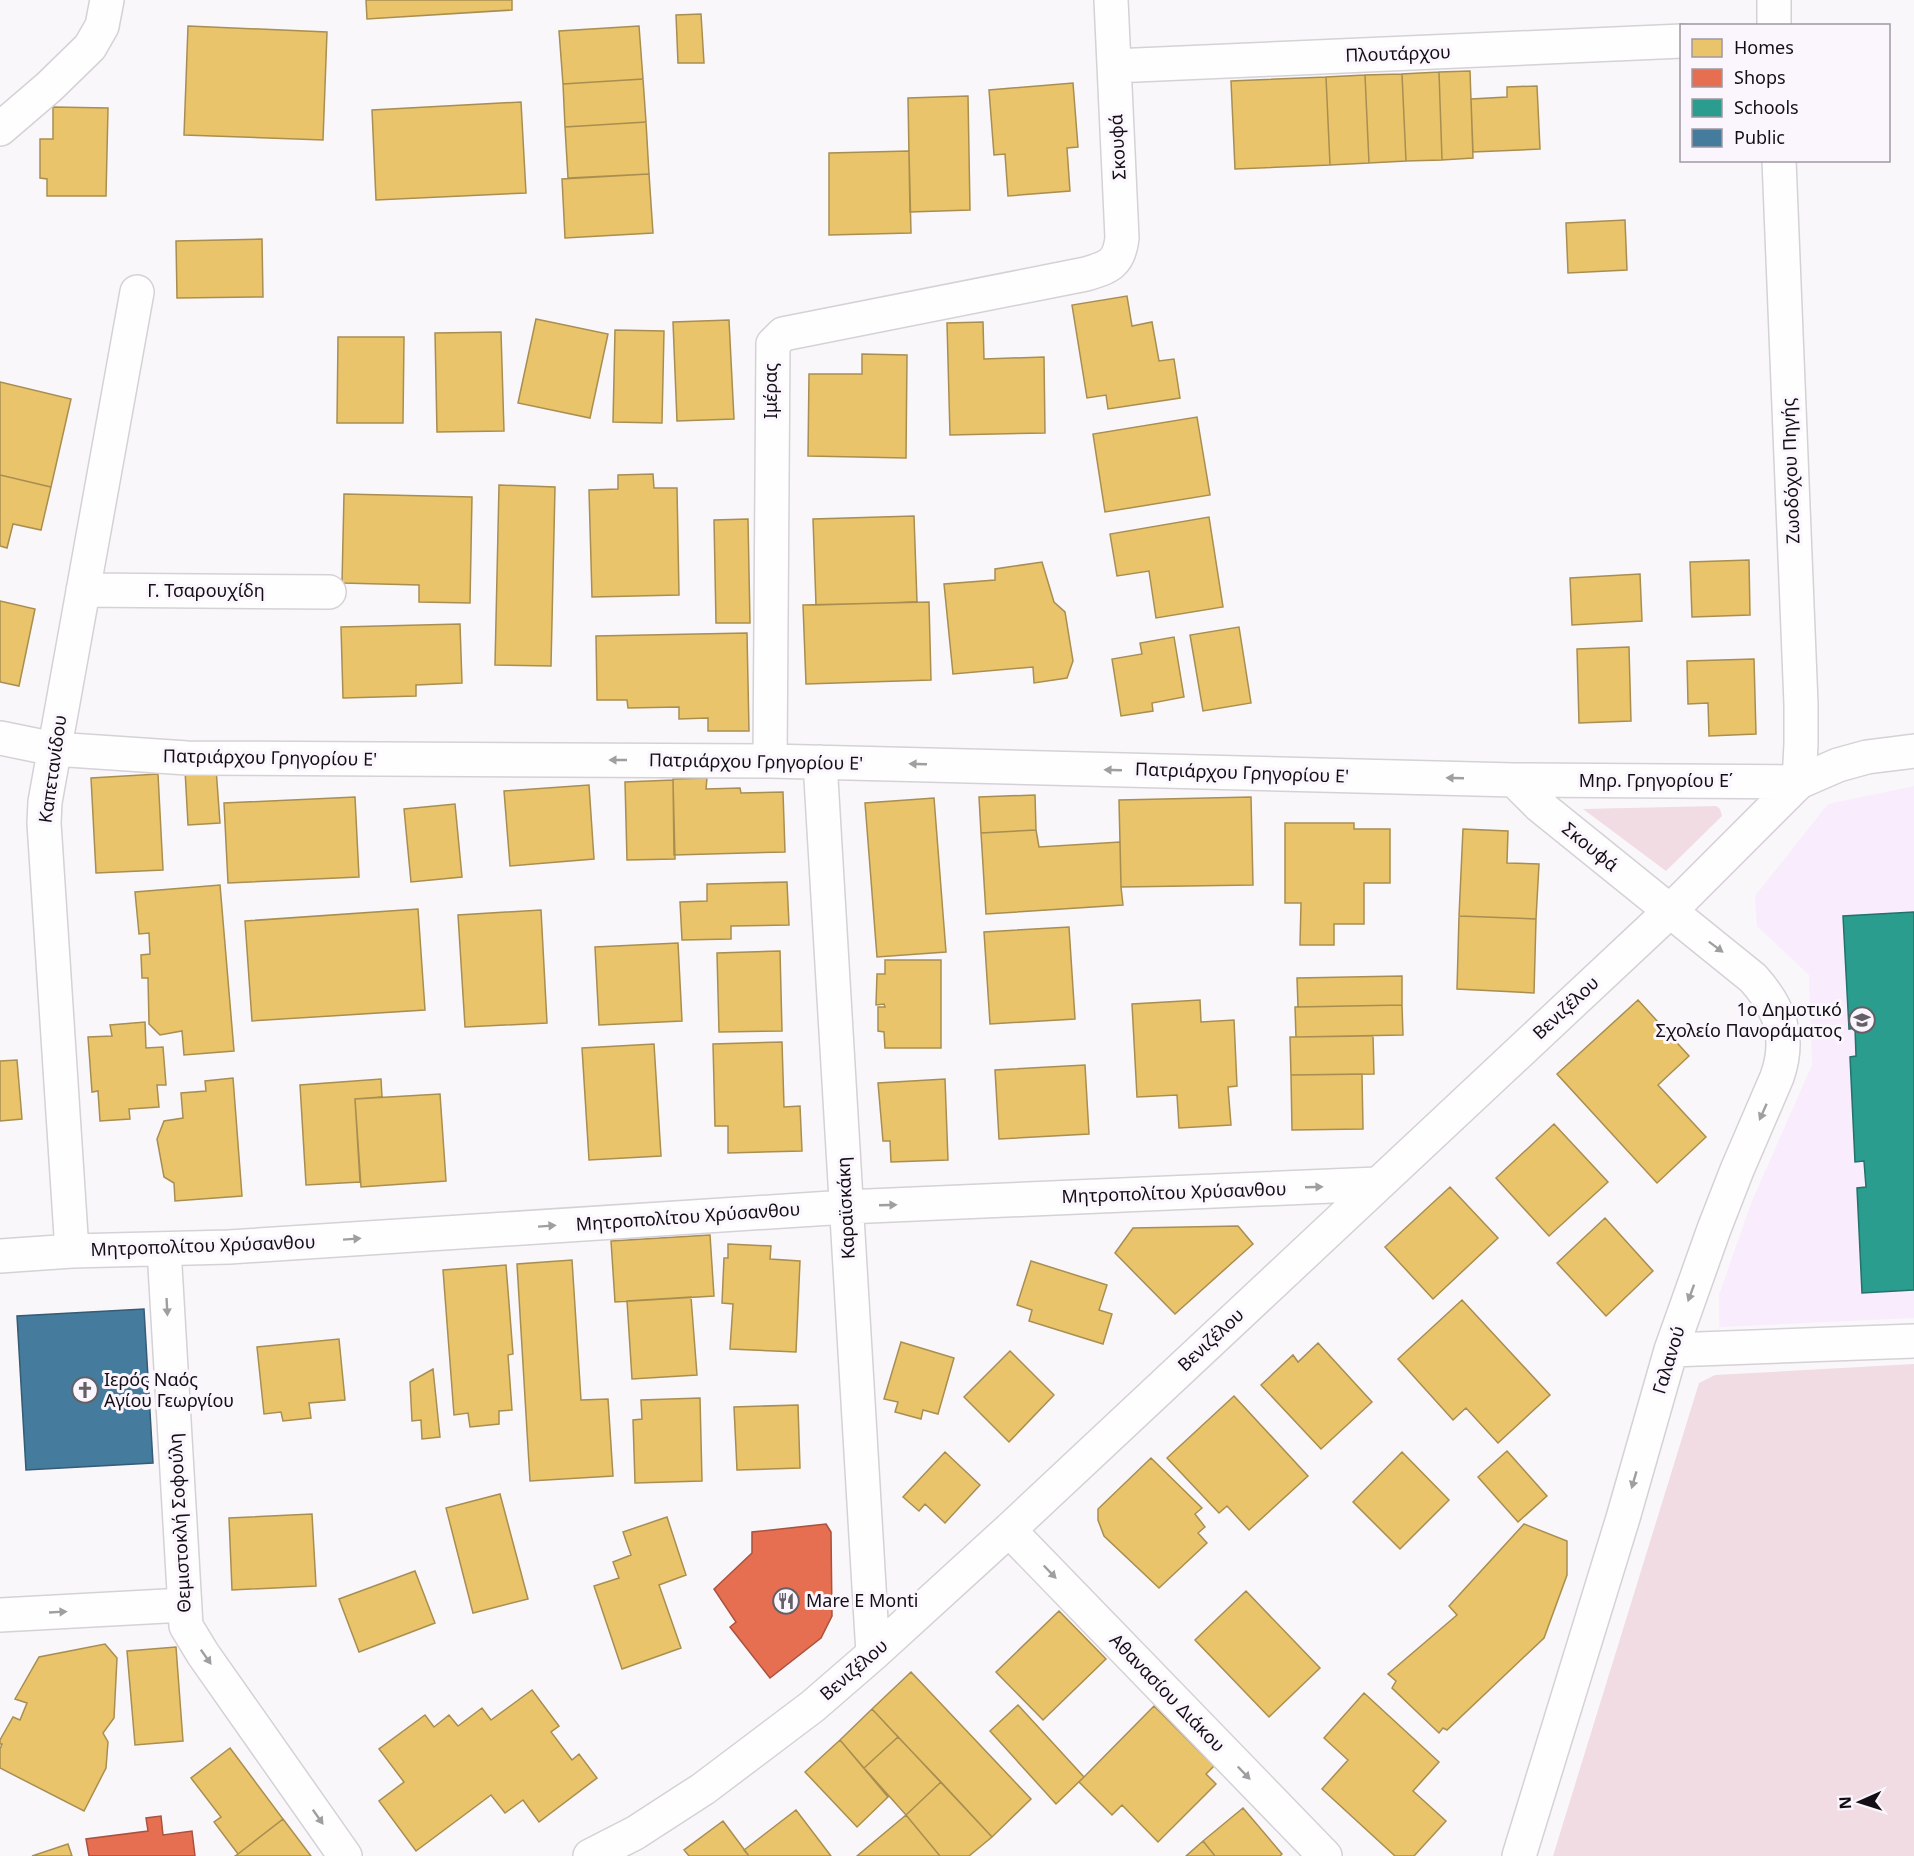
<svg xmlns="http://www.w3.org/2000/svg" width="1914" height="1856" font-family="'Noto Sans',sans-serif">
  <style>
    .built { fill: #f8ecfd }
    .green { fill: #f1dce3 }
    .homes { fill: #e9c46a; stroke: #a98e51; stroke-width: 1.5 }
    .shops { fill: #e76f51; stroke: #a8523f; stroke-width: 1.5 }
    .schools { fill: #2a9d8f; stroke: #23726b; stroke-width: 1.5 }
    .public { fill: #457b9d; stroke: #365b74; stroke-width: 1.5 }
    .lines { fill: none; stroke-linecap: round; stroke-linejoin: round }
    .minor-casing { stroke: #d5d1d7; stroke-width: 36 }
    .minor { stroke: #fefefe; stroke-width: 33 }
    .oneway { fill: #a09ea1 }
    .labels { text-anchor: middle; stroke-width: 6; stroke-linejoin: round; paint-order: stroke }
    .street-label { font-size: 18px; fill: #140f16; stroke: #fbf5fd }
    .poi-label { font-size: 18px; fill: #140f16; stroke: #fbf5fd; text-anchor: start }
  </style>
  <rect width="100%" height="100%" fill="#faf7fb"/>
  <!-- built -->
  <path class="built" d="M1914,786v532l-195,9v-32l33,-94 60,-136 -3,-90 -52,-49 -2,-30 73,-92z"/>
  <!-- green -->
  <path class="green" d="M1716,806l4,3 2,7 -56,55 -83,-62z
    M1914,1364v492h-361l146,-473 16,-8z"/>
  <!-- homes -->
  <path class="homes" d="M366,0h146v10l-145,9z
    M701,14l3,49h-26l-2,-48z
    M188,26l139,6 -4,108 -139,-5z
    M639,26l4,53 -80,5 -4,-53z
    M1470,71l3,87 -31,2 -3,-88z
    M1439,72l3,88 -36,1 -4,-87z
    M1402,74l4,87 -37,2 -4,-88z
    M1365,75l4,88 -39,2 -4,-88z
    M1326,77l4,88 -95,4 -4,-88z
    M643,79l3,43 -81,5 -2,-43z
    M1073,83l5,64 -11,1 3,43 -62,5 -3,-42 -11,1 -5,-65z
    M1537,86l3,63 -67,3 -2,-53 36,-2v-10z
    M968,96l2,114 -60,2 -2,-114z
    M521,102l5,91 -150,7 -4,-90z
    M53,107l55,1 -2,88h-59v-17l-7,-1v-39h13z
    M646,122l3,52 -81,4 -3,-51z
    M909,151l2,82 -82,2v-82z
    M649,174l4,59 -88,5 -3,-59z
    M1625,220l2,50 -59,3 -2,-50z
    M262,239l1,58 -86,1 -1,-57z
    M1127,296l5,30 20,-4 7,39 15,-2 6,39 -72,11 -2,-14 -19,3 -15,-93z
    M536,319l72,15 -18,84 -72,-15z
    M729,320l5,99 -57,2 -4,-99z
    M983,322l1,37 60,-2 1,76 -95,2 -3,-112z
    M615,330l49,1 -2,92 -49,-1z
    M501,332l3,99 -67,1 -2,-99z
    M338,337h66l-1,86h-66z
    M862,354l45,1 -1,103 -98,-2 1,-82h53z
    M0,382l71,17 -20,88 -51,-12z
    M1197,417l13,78 -105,17 -12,-78z
    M653,474l1,14h23l2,107 -87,2 -3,-107 29,-1v-14z
    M0,475l51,12 -10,43 -28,-6 -6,24 -7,-2z
    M499,485l56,2 -4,179 -56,-1z
    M344,494l128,3 -2,106 -51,-1v-17l-77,-2z
    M914,516l3,86 -101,3 -3,-86z
    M1209,517l14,90 -67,11 -7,-47 -32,5 -7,-42z
    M748,519l2,104h-34l-2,-103z
    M1749,560l1,55 -58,2 -2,-55z
    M1042,562l12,40 11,10 8,49 -6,17 -33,5 -1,-16 -80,7 -9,-90 51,-4v-11z
    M1640,574l2,47 -70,4 -2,-47z
    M0,601l35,8 -16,77 -19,-4z
    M929,602l2,78 -125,4 -3,-79z
    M460,624l2,59 -46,2v11l-73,2 -2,-71z
    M1239,627l12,76 -48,8 -13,-76z
    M747,633l2,98h-41v-13l-29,1v-12l-51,1 -1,-8h-30l-1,-64z
    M1174,637l10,60 -32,6 1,8 -32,5 -9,-57 30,-5 -2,-11z
    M1629,647l2,74 -52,2 -2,-74z
    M1754,659l2,75 -47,2 -1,-33 -20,1 -1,-43z
    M216,768l4,55 -32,2 -3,-55z
    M158,774l5,96 -67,3 -5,-95z
    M707,778l-1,11 34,-1 1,5 42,-1 2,60 -111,3 -1,-76z
    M673,780l2,79 -48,1 -2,-78z
    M589,785l5,74 -84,7 -6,-75z
    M1035,795l1,35 -55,3 -2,-36z
    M355,797l4,80 -131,6 -4,-80z
    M1251,797l2,88 -132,2 -2,-87z
    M934,798l12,154 -69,5 -12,-154z
    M455,804l7,73 -51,5 -7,-73z
    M1285,823h69v6h36v54h-26v41h-30v21h-34l1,-42h-16z
    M1463,829l45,2 -1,32 32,1 -3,55 -77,-3z
    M1036,830l3,17 81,-5 1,45 2,18 -137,9 -5,-81z
    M787,882l2,43 -58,1v13l-49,1 -2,-38 27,-1v-17z
    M220,885l14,166 -50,4 -2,-24 -22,4 -11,-11 -1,-46h-6l-1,-23 9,-1 -1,-21 -10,1 -4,-42z
    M418,909l7,101 -173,11 -7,-100z
    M541,910l6,113 -82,4 -7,-112z
    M1459,916l77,3 -2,74 -77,-4z
    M1069,927l6,92 -85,5 -6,-92z
    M678,943l4,78 -83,4 -4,-78z
    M780,951l2,80 -63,1 -2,-79z
    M885,960h56v88h-56l-1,-16 -6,-1v-24h7l-1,-3 -8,1 1,-31h8z
    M1402,976v29l-104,2 -1,-29z
    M1200,1000l1,22 33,-2 3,66 -9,1 3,38 -52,3 -2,-33 -40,2 -5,-93z
    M1638,1000l51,56 -31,29 48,52 -49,46 -100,-109z
    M1402,1005l1,30 -107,2 -1,-30z
    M145,1022l1,26 17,-1 3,38h-9l2,22 -30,2 1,10 -30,2 -2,-30 -6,1 -4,-55 24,-1 -2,-11z
    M1373,1036l1,38 -83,1 -1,-38z
    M782,1042l2,65 16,-1 2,45 -74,2v-27h-13l-2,-82z
    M654,1044l7,112 -72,4 -7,-112z
    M17,1060l5,59 -22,2v-60z
    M1085,1065l4,69 -90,5 -4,-69z
    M1362,1074l1,55 -71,1 -1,-55z
    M233,1078l9,118 -67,5 -1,-18 -10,-6 -7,-38 7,-18 19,-3 -2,-25 25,-2 -1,-10z
    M381,1079l1,18 -27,2 5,83 -54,3 -6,-100z
    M945,1079l3,81 -57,2 -1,-21h-7l-5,-58z
    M440,1094l6,87 -85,6 -6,-88z
    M1554,1124l54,58 -59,54 -53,-58z
    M1450,1187l48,51 -65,61 -48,-52z
    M1605,1218l48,53 -47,45 -49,-53z
    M1238,1226l15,18 -78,70 -60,-61 18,-25z
    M710,1235l4,61 -99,6 -4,-61z
    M728,1244l43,2 -1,13 30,2 -4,91 -66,-3 3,-45 -11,-1 2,-45h4z
    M572,1260l9,140 27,-1 5,77 -83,5 -13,-217z
    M1031,1261l76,24 -8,25 13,4 -9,30 -74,-23 3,-11 -15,-5z
    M506,1265l7,89 -5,1 4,55 -13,1v13l-29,3 -2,-14 -14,2 -11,-145z
    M691,1297l6,78 -65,4 -5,-78z
    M1462,1300l88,95 -52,48 -32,-35 -13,12 -55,-61z
    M339,1339l6,61 -36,3 2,15 -28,3 -2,-9 -17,2 -7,-67z
    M901,1342l53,16 -16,56 -15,-4 -2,9 -26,-7 3,-10 -14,-3z
    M1318,1343l54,59 -51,47 -60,-64 32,-30 5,7z
    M1010,1351l44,44 -45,47 -45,-45z
    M433,1369l7,68 -18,2 -1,-19 -9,1 -2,-39z
    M1234,1396l74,80 -59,54 -22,-24 -8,7 -52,-55z
    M700,1398l2,83 -67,2 -2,-63 9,-1 -1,-19z
    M798,1405l2,63 -63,2 -3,-63z
    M1507,1451l40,45 -29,26 -40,-45z
    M945,1452l35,33 -35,38 -20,-19 -6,7 -16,-14z
    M1402,1452l47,48 -49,49 -47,-47z
    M1151,1458l51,50 -7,6 10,13 -7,6 9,10 -48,45 -55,-52 -6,-16v-11z
    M500,1494l28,105 -55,14 -27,-105z
    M312,1514l4,72 -84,4 -3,-72z
    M667,1517l19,58 -27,10 22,63 -59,21 -28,-83 25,-8 -6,-16 18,-7 -8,-23z
    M1524,1524l43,17v34l-23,63 -97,92 -4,-2 -4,5 -47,-45 4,-7 -8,-7 69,-59 -8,-9z
    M415,1571l20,52 -76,29 -20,-53z
    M1246,1591l74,77 -51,49 -74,-77z
    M1059,1611l47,48 -63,61 -47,-48z
    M105,1644l12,14 -3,60 -11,15 5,9 -2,26 -22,43 -84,-43v-19l2,-5h-2v-4l13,-23 7,3 7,-17 -12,-4 24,-42z
    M176,1647l7,94 -48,4 -8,-94z
    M911,1672l120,127 -39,38 -120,-128z
    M532,1690l27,36 -8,6 21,28 7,-6 18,24 -58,44 -16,-22 -18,13 -14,-18 -75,56 -37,-50 25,-19 -25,-33 46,-34 9,12 15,-12 9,11 24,-18 9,12z
    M1364,1693l75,69 -26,29 33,30 -32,35h-19l-73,-67 26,-29 -24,-22z
    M1018,1705l66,72 -28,27 -66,-73z
    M1154,1706l60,60 -8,8 10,10 -58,58 -36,-37 -10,10 -33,-33z
    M872,1709l26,28 -34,31 -24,-28z
    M898,1737l43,45 -35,33 -42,-47z
    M840,1740l48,57 -31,30 -52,-55z
    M230,1748l53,71 -45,35 -24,-32 7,-5 -30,-39z
    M941,1782l51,55 -23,19h-29l-34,-41z
    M1243,1808l39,46 -2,2h-65l-12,-15z
    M796,1810l35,46h-82l-5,-6z
    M906,1815l34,41h-83z
    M283,1819l28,37h-76l3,-2z
    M723,1821l26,35h-60l-5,-6z
    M1203,1841l12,15h-29z
    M68,1844l4,12h-40z"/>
  <!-- shops -->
  <path class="shops" d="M826,1524l5,8 1,84 -11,22 -51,40 -40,-51 6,-5 -22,-33 38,-36v-21z
    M161,1816l2,19 29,-4 3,25h-106l-3,-17 62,-8 -2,-13z"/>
  <!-- schools -->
  <path class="schools" d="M1914,912v378l-52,3 -5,-105 9,-1 -2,-26 -9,1 -5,-105 6,-1 -1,-28 -6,1 -6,-113z"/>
  <!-- public -->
  <path class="public" d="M144,1309l9,154 -127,7 -9,-154z"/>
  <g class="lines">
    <!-- minor casing -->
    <g class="minor-casing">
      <path id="minor" d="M1774,26v-26
        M1114,66l568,-25
        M0,129l49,-42 41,-40 12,-21 5,-26
        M1779,160l22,544v40l-2,38
        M83,590l246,2
        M0,738l54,11 133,9 583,3 744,19 285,2
        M770,761l3,-417 10,-10 303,-60c23,-7 33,-10 36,-36l-11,-238
        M820,762l53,892
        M1514,780l26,26 213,172c27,30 38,59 24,99l-40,93 -23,59 -43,121 -48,168 -104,338
        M164,1249l22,377 17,28 142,202
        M72,1251l-28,-428 1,-21 92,-510
        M0,1256l72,-5 157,-4 617,-40 531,-23
        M1671,1350l243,-9
        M1009,1530l316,326
        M0,1615l184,-10
        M590,1856l45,-23 68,-44 110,-83 60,-52 136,-124 660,-618 130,-130 39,-17 29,-8 47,-6"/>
    </g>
    <!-- minor -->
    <use href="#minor" class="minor"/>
  </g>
  <!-- one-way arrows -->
  <defs><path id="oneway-solid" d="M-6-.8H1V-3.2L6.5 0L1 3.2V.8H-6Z" transform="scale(1.5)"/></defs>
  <g class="oneway">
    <use href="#oneway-solid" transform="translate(618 760) rotate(-180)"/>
    <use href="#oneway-solid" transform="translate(918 764) rotate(-178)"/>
    <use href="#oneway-solid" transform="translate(1113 770) rotate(-178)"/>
    <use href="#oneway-solid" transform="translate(1455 778) rotate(-178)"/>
    <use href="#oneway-solid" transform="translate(1716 947) rotate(37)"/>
    <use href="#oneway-solid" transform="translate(1763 1112) rotate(114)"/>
    <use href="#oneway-solid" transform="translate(1314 1187) rotate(-2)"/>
    <use href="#oneway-solid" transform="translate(888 1205) rotate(-2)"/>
    <use href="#oneway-solid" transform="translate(547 1226) rotate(-4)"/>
    <use href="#oneway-solid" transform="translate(352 1239) rotate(-4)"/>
    <use href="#oneway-solid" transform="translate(1691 1293) rotate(110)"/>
    <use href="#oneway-solid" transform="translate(167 1307) rotate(87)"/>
    <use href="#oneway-solid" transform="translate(1634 1480) rotate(106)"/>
    <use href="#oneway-solid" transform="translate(1050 1572) rotate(46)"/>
    <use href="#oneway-solid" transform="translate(58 1612) rotate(-3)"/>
    <use href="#oneway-solid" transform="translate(206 1657) rotate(55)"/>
    <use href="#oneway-solid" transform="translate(1244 1773) rotate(46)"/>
    <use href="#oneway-solid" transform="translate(318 1817) rotate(55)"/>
  </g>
  <!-- icons -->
  <defs>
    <g id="school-ring" transform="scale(1.35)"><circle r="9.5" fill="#fbf5fd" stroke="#646066" stroke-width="1.5"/><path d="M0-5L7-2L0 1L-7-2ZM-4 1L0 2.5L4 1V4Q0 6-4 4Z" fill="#646066"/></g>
    <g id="church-ring" transform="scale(1.35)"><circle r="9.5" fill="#fbf5fd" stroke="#646066" stroke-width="1.5"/><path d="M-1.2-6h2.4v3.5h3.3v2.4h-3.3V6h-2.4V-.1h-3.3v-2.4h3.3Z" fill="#646066"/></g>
    <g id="restaurant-ring" transform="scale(1.35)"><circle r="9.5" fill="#fbf5fd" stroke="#646066" stroke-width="1.5"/><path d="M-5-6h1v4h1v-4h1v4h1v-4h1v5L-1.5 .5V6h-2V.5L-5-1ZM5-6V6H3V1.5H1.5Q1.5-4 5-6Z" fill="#646066"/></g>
  </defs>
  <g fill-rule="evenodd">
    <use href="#school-ring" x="1862" y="1020"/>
    <use href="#church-ring" x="85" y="1390"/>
    <use href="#restaurant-ring" x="786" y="1601"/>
  </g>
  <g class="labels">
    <!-- street labels -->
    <g class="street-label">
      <text transform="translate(1398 54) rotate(-2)" y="6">Πλουτάρχου</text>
      <text transform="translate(1118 147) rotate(-93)" y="6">Σκουφά</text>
      <text transform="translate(771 391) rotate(-90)" y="6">Ιμέρας</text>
      <text transform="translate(1791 471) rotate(-92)" y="6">Ζωοδόχου Πηγής</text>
      <text x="206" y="597">Γ. Τσαρουχίδη</text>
      <text transform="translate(270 758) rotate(1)" y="6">Πατριάρχου Γρηγορίου Ε'</text>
      <text transform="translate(756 762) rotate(1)" y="6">Πατριάρχου Γρηγορίου Ε'</text>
      <text transform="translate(53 769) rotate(-82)" y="6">Καπετανίδου</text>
      <text transform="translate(1242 773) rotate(2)" y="6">Πατριάρχου Γρηγορίου Ε'</text>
      <text x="1656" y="787">Μηρ. Γρηγορίου Ε΄</text>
      <text transform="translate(1590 847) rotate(39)" y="6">Σκουφά</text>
      <text transform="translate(1566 1008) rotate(-43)" y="6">Βενιζέλου</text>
      <text transform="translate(1174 1193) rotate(-2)" y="6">Μητροπολίτου Χρύσανθου</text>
      <text transform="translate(846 1208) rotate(-93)" y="6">Καραϊσκάκη</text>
      <text transform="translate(688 1217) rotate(-4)" y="6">Μητροπολίτου Χρύσανθου</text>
      <text transform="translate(203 1246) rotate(-2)" y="6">Μητροπολίτου Χρύσανθου</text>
      <text transform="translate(1211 1340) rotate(-43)" y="6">Βενιζέλου</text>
      <text transform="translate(1669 1360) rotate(-73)" y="6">Γαλανού</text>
      <text transform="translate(180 1523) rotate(-93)" y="6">Θεμιστοκλή Σοφούλη</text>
      <text transform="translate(854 1670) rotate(-41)" y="6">Βενιζέλου</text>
      <text transform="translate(1167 1693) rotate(46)" y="6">Αθανασίου Διάκου</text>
    </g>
    <!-- poi labels -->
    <g class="poi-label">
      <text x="1842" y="1016" text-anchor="end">1ο Δημοτικό<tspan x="1842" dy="21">Σχολείο Πανοράματος</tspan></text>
      <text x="104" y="1386">Ιερός Ναός<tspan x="104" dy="21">Αγίου Γεωργίου</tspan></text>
      <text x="806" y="1607">Mare E Monti</text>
    </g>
  </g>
  <!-- legend -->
  <rect x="1680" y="24" width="210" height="138" fill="#fbf5fd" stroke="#9f99a1" stroke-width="1.5"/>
  <rect x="1692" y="39" width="30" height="18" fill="#e9c46a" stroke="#9f99a1" stroke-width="1.5"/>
  <text x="1734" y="54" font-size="18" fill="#140f16">Homes</text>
  <rect x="1692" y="69" width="30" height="18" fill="#e76f51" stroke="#9f99a1" stroke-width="1.5"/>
  <text x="1734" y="84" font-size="18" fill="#140f16">Shops</text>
  <rect x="1692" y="99" width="30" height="18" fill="#2a9d8f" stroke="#9f99a1" stroke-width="1.5"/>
  <text x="1734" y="114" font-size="18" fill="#140f16">Schools</text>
  <rect x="1692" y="129" width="30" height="18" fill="#457b9d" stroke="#9f99a1" stroke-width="1.5"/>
  <text x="1734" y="144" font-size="18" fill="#140f16">Public</text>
  <!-- north arrow -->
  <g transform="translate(1860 1802) rotate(267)" stroke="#fbf5fd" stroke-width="4.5" paint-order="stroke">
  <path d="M0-4.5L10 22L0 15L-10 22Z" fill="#140f16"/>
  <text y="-9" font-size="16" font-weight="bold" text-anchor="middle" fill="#140f16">N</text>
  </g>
</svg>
